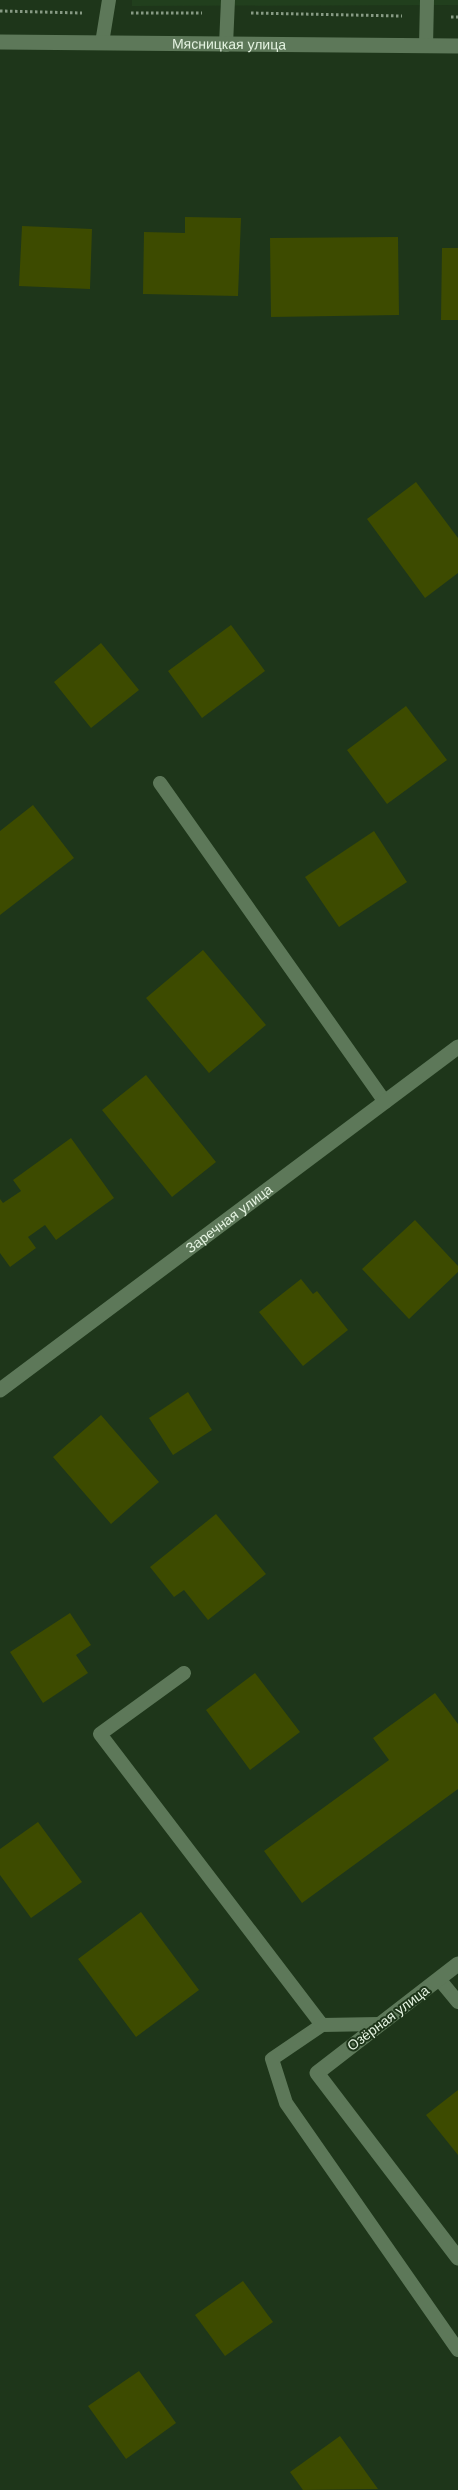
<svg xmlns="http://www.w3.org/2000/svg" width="458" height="2490" font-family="Arial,sans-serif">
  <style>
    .built { fill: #213f1d }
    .building { fill: #3d4b00 }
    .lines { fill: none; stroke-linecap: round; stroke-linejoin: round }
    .path { stroke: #879a84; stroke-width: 3; stroke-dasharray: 2.5 2.5; stroke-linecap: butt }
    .lane { stroke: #5d7859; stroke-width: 14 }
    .street { stroke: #5d7859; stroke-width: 15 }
    .secondary { stroke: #5d7859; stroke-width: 15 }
    .labels { text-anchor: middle; stroke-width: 4; stroke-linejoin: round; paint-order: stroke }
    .street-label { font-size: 14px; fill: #e4f3e1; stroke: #1e361a }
  </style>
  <rect width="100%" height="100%" fill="#1e361a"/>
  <!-- built -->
  <path class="built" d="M132,0h326v5l-326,1z"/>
  <!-- building -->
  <path class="building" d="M185,217l56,1 -3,78 -95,-2 1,-62 41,1z
    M22,226l70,3 -2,60 -71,-3z
    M398,237l1,78 -128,2 -1,-79z
    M442,248h16v72h-17z
    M416,482l42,56v35l-33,25 -58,-79z
    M231,625l34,46 -63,47 -34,-47z
    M101,643l38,47 -48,38 -37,-46z
    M406,706l41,54 -60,44 -40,-54z
    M33,805l41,53 -74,57v-84z
    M374,831l33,51 -68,45 -34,-50z
    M203,950l63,75 -57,48 -63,-75z
    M146,1075l70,87 -44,35 -70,-87z
    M71,1138l43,60 -58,42 -11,-15 -17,12 8,11 -26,19 -10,-14v-54l3,4 18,-12 -8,-11z
    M415,1220l43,46v6l-49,47 -47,-50z
    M301,1279l12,15 4,-3 31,39 -45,36 -44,-54z
    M188,1392l24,38 -39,25 -24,-37z
    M101,1415l58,67 -48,42 -58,-67z
    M216,1514l50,60 -58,46 -24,-30 -10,7 -24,-30z
    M70,1613l21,32 -15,10 12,18 -45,30 -33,-51z
    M255,1673l45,59 -50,38 -44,-60z
    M435,1693l23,31v65l-156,114 -38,-52 125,-91 -16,-22z
    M38,1822l44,60 -51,36 -31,-43v-26z
    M141,1912l58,78 -63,47 -58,-78z
    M458,2090v65l-32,-40z
    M243,2281l30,41 -48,34 -30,-41z
    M139,2371l37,52 -50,36 -38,-53z
    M340,2436l38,53 -75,1 -13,-18z"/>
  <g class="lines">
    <!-- path -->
    <path class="path" d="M0,11l82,2
      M131,13h71
      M251,13l151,3
      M451,17h7"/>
    <!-- lane -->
    <path class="lane" d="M102,43l7,-43
      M226,45l2,-45
      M426,46l1,-46
      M160,783l225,319
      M184,1673l-84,61 222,291
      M439,1979l19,23
      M379,2024l-57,1 -50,34 14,44 172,247"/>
    <!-- street -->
    <g class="street">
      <path id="s1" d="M0,1390l458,-343"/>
      <path d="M458,1964l-141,109 141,185"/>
    </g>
    <!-- secondary -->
    <path class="secondary" id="s2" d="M0,42l458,4"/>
  </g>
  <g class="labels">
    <!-- street labels -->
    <g class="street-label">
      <text dy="5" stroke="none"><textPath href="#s2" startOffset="229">Мясницкая улица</textPath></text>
      <text dy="5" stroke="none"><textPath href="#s1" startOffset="286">Заречная улица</textPath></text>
      <text transform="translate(388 2018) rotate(-37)" y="5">Озёрная улица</text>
    </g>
  </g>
</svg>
